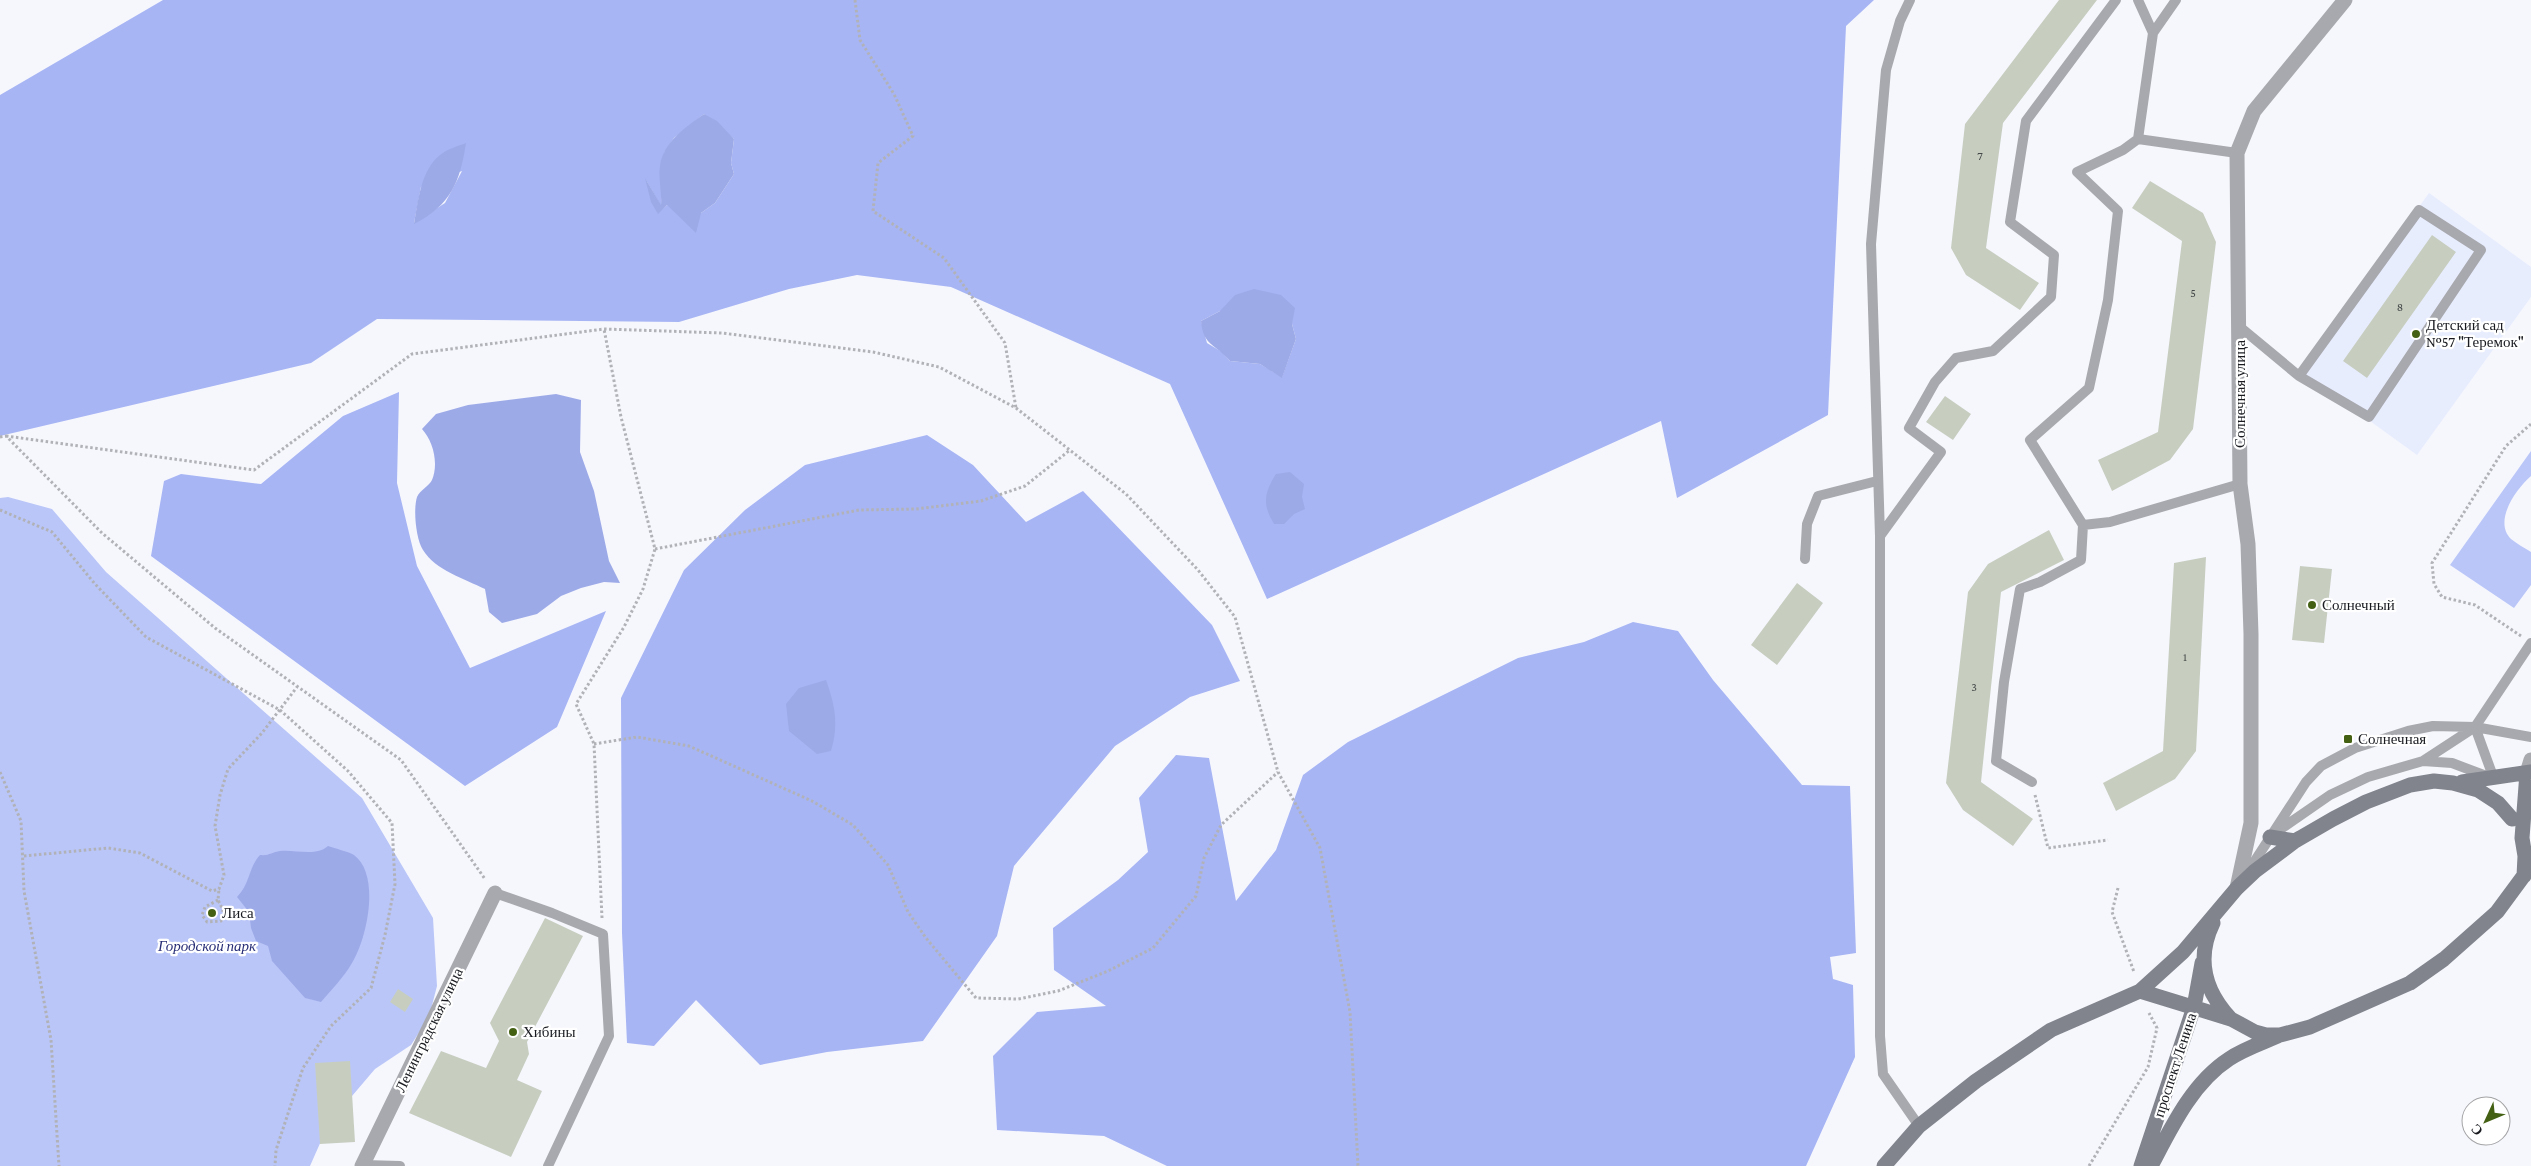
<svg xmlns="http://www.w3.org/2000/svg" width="2531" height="1166" font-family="'Crimson Pro',serif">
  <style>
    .built { fill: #e8edfe }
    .green { fill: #bac6f8 }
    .forest { fill: #a7b5f4; fill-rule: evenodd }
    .water { fill: #9daae8 }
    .building { fill: #c7cec0 }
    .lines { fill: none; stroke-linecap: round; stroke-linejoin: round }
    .path { stroke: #b1b2b8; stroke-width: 3; stroke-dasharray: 2.5 2.5; stroke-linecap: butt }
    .lane { stroke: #a8a9af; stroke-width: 10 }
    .street { stroke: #a8a9af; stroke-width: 15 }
    .secondary { stroke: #81848c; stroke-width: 15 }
    .poi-dot { fill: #446113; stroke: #fff; stroke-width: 2 }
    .labels { text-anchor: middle; stroke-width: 4.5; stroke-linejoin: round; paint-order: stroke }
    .number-label { font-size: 12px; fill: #444747 }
    .poi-label { font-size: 15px; fill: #181a1f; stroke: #fff; text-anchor: start }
    .street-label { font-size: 15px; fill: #181a1f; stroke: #fff }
    .park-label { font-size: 15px; font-style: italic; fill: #292f77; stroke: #fff }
  </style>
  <rect width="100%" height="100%" fill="#f6f7fd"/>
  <!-- built -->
  <path class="built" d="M2429,193l102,74v30l-114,158 -116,-84z"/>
  <!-- green -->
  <path class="green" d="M2531,451v25c-15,13 -38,45 -20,63 6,5 14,9 20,13v33l-17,23 -64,-43z
    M8,497l44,12 54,63 256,226 71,120 4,68 -8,31 -18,28 -36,24 -46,54 -19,43h-310v-668z"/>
  <!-- forest -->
  <path class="forest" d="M163,0h1711l-28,26 -18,389 -151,83 -16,-77 -394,178 -97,-215 -219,-97 -94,-12 -68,14 -110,33 -302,-3 -66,44 -311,73v-341zM704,114l30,25 -3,24 3,11 -19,29 -14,10 -34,-8 -9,8 -12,-33 15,26 3,-53 10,-15zM462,171l-17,32 -31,20 7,-36zM1220,311l72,13 4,15 -14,38 -22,-13 -30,-3 -8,-9 -15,-9 -6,-22z
    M399,392l-2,91 20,83 53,102 136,-57 -49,116 -92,59 -314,-230 13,-75 17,-7 80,10 82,-68z
    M927,435l46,30 53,57 57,-31 129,134 28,56 -50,16 -75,49 -101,120 -17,70 -74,105 -96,11 -67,13 -64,-65 -42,46 -27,-3 -5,-110 -1,-235 63,-128 61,-60 60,-45z
    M1633,622l45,9 35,49 89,105 48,1 6,167 -26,4 3,22 20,6 2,72 -49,109h-639l-63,-30 -107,-6 -4,-74 44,-44 69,-6 -52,-36 -1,-42 65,-48 30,-28 -9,-54 37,-43 33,3 27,143 40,-51 27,-75 45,-33 170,-84 66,-16z"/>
  <!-- water -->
  <path class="water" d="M704,114l13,7 17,18 -3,24 3,11 -19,29 -14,10 -5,20 -29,-28 -9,9 -7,-12 -6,-24 16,27c1,-13 -3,-27 -1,-39 3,-24 26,-39 44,-52z
    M466,143c-6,39 -15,62 -52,81 4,-23 7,-54 26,-69 7,-6 18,-9 26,-12z
    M1254,289l27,6 14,13 -3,16 4,15 -14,39 -22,-14 -30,-3c-14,-17 -27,-15 -29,-40l19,-10 15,-16z
    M556,394l25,6 -1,52 14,39 15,70 11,22 -16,-1 -23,6 -20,8 -24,18 -35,9 -13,-11 -4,-23c-20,-10 -50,-19 -62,-39 -7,-11 -10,-40 -6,-53 3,-7 12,-11 15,-17 7,-17 1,-39 -10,-51l14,-15 32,-9z
    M1290,472l14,12 -2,13 3,12 -11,5 -10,10h-10c-12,-20 -10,-31 2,-50z
    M826,680c9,25 13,45 5,71l-14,3 -28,-23 -3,-27 13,-16z
    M328,846c8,3 19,5 26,9 27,20 13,84 -2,108 -8,14 -20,26 -31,39l-16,-4 -33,-37 -4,-15 -12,-5 -5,-13 -2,-16 -12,-15c14,-15 11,-29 23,-42 9,1 12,-3 20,-4 14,-2 36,6 48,-5z"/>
  <!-- building -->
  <path class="building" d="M2059,0h38l-94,123 -17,125 53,35 -19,27 -54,-35 -15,-27 14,-124z
    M2150,181l53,32 13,29 -23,187 -23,31 -58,31 -14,-31 60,-28 24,-191 -50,-33z
    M2432,235l24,17 -89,126 -24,-17z
    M1945,396l26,18 -18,26 -27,-18z
    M2049,530l15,30 -63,32 -20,190 52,37 -20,27 -50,-36 -17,-27 22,-191 20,-28z
    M2206,557l-10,194 -21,28 -59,32 -13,-28 60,-32 11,-188z
    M2300,566l32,3 -8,74 -32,-3z
    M1797,583l26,20 -46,62 -26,-20z
    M545,918l38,18 -56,106 2,12 -12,26 25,11 -31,66 -102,-44 32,-62 45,17 13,-27 -9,-18z
    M398,989l15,10 -8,13 -15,-10z
    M350,1061l5,81 -35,2 -5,-81z"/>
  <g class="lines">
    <!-- path -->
    <path class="path" d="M855,0l5,40 34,54 19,42 -35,27 -5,48 71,47 61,85 11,65
      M6,436l248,34 158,-116 192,-25 118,4 151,19 66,15 77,41 110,86 72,76 37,47 43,155 42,76 30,164 8,154
      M0,437l6,-1 96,97 113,95 186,132 84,119
      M0,510l52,22 43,52 51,53 134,73 68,61 44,52 3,61 -10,51 -14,53 -40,38 -28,42 -27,82 -1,16
      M655,549l204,-39 57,-1 65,-8 44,-15 45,-36
      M2521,636l-46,-31 -33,-8 -8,-13 -2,-21 74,-117 25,-22
      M594,744l43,-7 52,9 123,55 41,24 35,40 20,47 18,26 50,60 42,1 40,-8 50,-20 45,-23 43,-52 8,-38 17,-33 57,-53
      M0,772l21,49 3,70 27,149 8,126
      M2035,795l13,53 60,-8
      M24,856l84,-8 32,5 72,38 7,-2 5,-14 -9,-49 5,-31 8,-26 34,-36 35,-46
      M2118,888l-6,24 22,60
      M218,900l-13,7 -3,8 5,7 14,-1 2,-11 -5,-10 1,-11
      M602,918l-8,-174 -18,-40 48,-77 19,-38 12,-40 -34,-132 -17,-88
      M2089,1166l59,-99 9,-39 -8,-15"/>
    <!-- lane -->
    <path class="lane" d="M1910,0l-10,21 -14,49 -15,174 9,292v500l3,38 36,52
      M2138,0l15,33
      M2138,139l99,14
      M2240,327l59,49 70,41 112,-167 -62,-40 -120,166
      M2083,525l-53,-85 59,-52 19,-88 10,-89 -41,-39 46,-22 15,-11 15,-106 23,-33
      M1880,536l61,-84 -32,-24 26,-46 21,-24 37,-7 58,-54 3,-42 -44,-33 16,-101 90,-121
      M1805,559l2,-35 11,-28 59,-15
      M2475,727l19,52
      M2423,761l29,2 37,14
      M2032,782l-36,-21 8,-79 16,-93 20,-7 41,-22 2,-35 27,-3 130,-38
      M2275,833l55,-38 38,-18 55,-16 52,-34 56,-84
      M2247,873l59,-91 15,-16 34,-18 53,-17 25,-5 42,1 56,10
      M495,893l57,20 51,21 6,102 -61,130
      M364,1165l36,1"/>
    <!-- street -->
    <path class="street" d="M2527,773l4,-13
      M2237,888l14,-65v-189l-3,-90 -8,-60 -3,-331 17,-42 91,-111
      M362,1166l133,-273"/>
    <!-- secondary -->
    <path class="secondary" d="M2462,782l69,-10
      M2270,837l25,4 5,-3
      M2524,876l1,-20 -3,-18 5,-65
      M2213,923c-17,35 -9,67 17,95
      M2140,991l91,28 24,13 11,3h14l30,-8 100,-44 34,-24 53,-47 34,-46
      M1884,1166l35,-40 57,-45 75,-51 89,-39 43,-39 54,-64 18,-17 40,-30 38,-22 33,-17 44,-17 24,-4 19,2 25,7 20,13 14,16
      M2141,1166l53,-159 8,-44
      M2151,1166c20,-38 41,-83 78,-107 15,-10 33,-16 49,-23"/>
  </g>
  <!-- markers -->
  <g class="poi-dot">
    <circle cx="2416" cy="334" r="5"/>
    <circle cx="2312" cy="605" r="5"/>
    <rect x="2343" y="734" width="10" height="10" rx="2.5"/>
    <circle cx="212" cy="913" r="5"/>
    <circle cx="513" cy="1032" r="5"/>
  </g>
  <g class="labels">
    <!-- number labels -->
    <g class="number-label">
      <text x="1980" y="160">7</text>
      <text x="2193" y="297">5</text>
      <text x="2400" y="311">8</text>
      <text x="2185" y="661">1</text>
      <text x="1974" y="691">3</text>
    </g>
    <!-- poi labels -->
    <g class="poi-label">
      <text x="2426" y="330">Детский сад<tspan x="2426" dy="17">№57 "Теремок"</tspan></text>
      <text x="2322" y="610">Солнечный</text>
      <text x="2358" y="744">Солнечная</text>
      <text x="222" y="918">Лиса</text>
      <text x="523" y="1037">Хибины</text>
    </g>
    <!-- street labels -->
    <g class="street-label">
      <text transform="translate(2240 394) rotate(-90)" y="5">Солнечная улица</text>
      <text transform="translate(429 1030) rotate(-64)" y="5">Ленинградская улица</text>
      <text transform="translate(2175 1065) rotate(-72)" y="5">проспект Ленина</text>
    </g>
    <!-- park labels -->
    <g class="park-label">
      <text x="207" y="951">Городской парк</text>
    </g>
  </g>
  <!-- north arrow -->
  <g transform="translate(2486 1121) rotate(226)"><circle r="24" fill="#ffffff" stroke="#a3a3a5"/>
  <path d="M0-4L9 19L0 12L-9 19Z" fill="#446113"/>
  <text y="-8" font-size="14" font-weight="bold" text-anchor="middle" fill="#181a1f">С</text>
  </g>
</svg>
